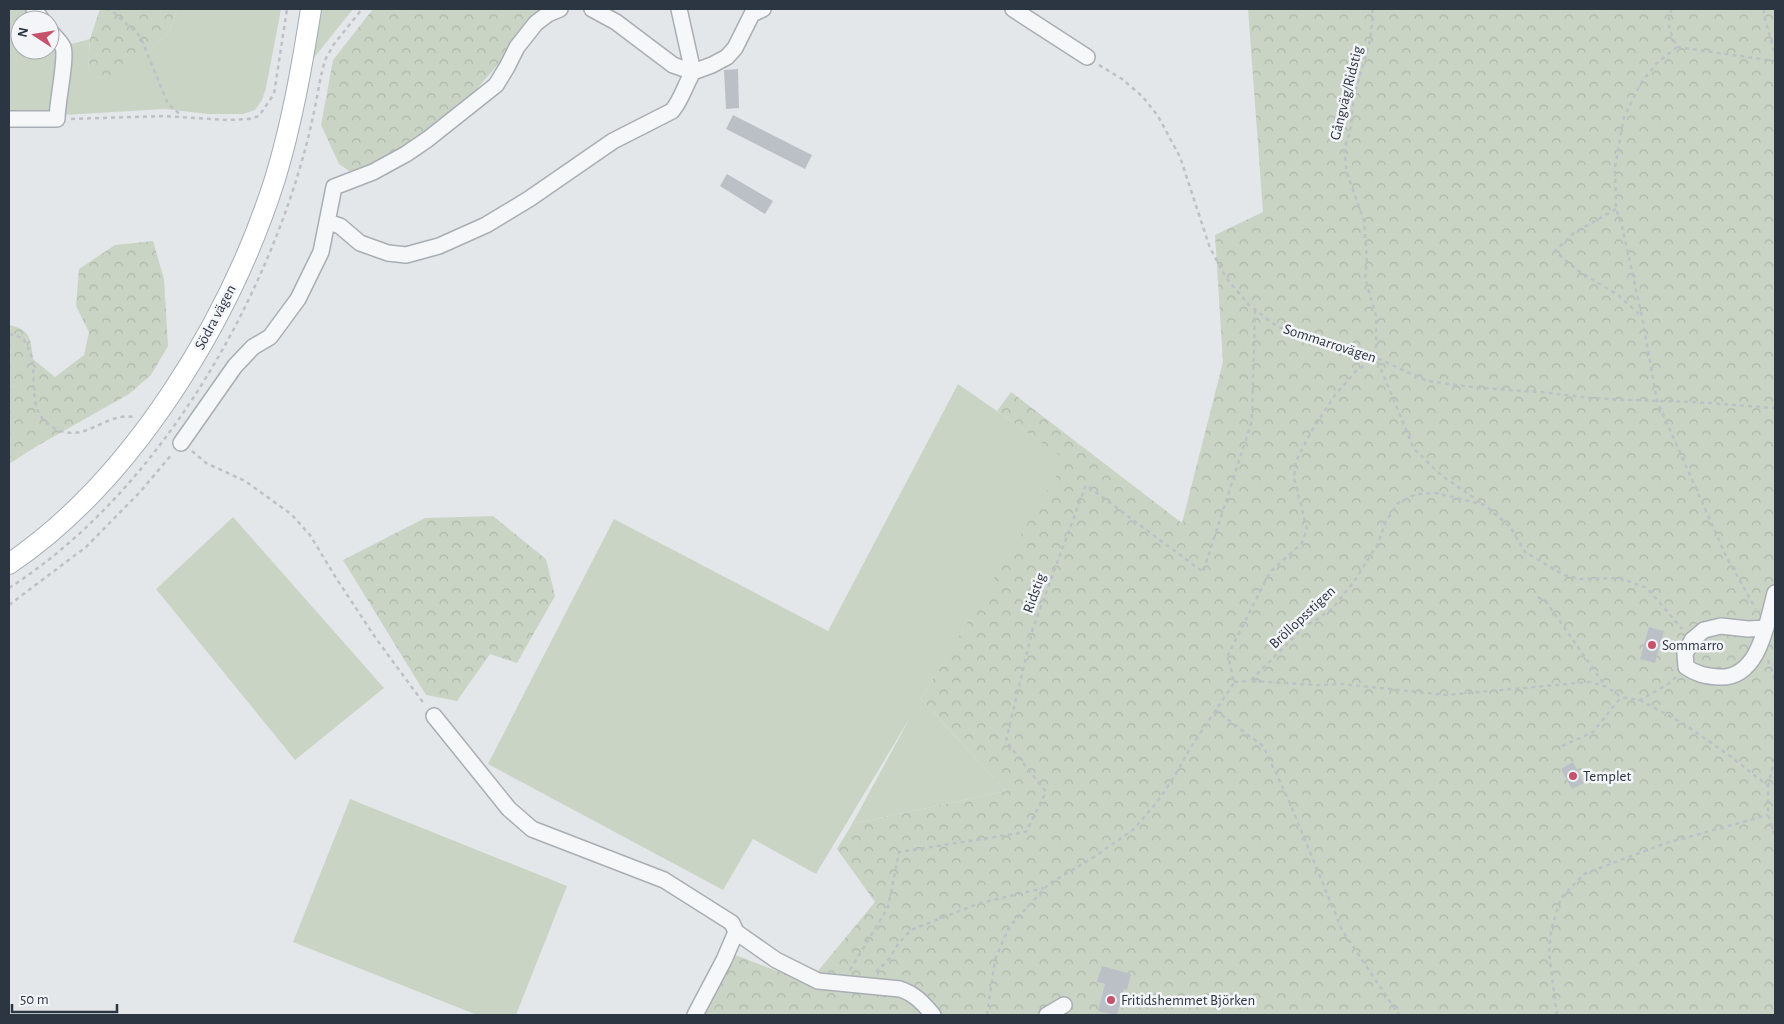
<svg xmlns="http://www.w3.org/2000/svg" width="1784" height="1024" font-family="'Alegreya Sans',sans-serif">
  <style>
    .green { fill: #cad4c5 }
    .forest { fill: url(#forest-crowns) }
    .building { fill: #bbc0c7 }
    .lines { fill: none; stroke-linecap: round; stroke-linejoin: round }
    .minor-casing { stroke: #a8aeb4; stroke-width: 18 }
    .major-casing { stroke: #a3acb5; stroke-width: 22 }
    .path { stroke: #bdc1c6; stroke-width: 2.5; stroke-dasharray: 4 4; stroke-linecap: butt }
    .minor { stroke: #f6f7f9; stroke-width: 15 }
    .major { stroke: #fff; stroke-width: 20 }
    .poi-dot { fill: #c6526b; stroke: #f3f5f8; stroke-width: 2 }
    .labels { text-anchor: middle; stroke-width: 5; stroke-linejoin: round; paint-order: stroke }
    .street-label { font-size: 15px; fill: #2c3542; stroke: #f3f5f8 }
    .poi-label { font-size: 15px; fill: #2c3542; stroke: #f3f5f8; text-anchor: start }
  </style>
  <defs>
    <pattern id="forest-crowns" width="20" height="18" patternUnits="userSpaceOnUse" patternTransform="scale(1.25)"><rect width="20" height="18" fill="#cad4c5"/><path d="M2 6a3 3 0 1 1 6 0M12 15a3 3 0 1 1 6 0" fill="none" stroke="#aeb7aa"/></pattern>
  </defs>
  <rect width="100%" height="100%" fill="#e3e7ea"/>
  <!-- green -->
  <path class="green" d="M9,9h20l9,11h-18v30h30v-17l18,12 22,-6 -2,31 22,15 59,-52 8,-24h104l-15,79 -4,12 -7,10 -12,4h-35l-43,-5 -119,7 -37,-1z
    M320,9h33l-40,50z
    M958,384l109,76 -146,239 85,92 -154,33 59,-108 -95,158 -63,-35 -30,51 -235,-126 126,-245 214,112z
    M233,517l151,171 -89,72 -139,-171z
    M350,799l217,87 -51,129h-39l-184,-73z"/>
  <!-- forest -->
  <path class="forest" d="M100,9h77l-8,24 -59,53 -22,-16 2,-31z
    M373,9h173l-71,82 -57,46 -63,38 -16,-11 -18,-39 12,-65z
    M1248,9h527v1006h-1072l27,-62 78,30 67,-81 -38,-53 15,-25 154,-33 -85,-92 145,-239 -69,-49 14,-19 171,131 41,-161 -8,-127 48,-23z
    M153,241l11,38 4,67 -17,29 -22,19 -92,52 -28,18v-139c21,4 22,14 24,34l22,18 29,-22 5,-23 -13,-26 3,-37 36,-24z
    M493,516l53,43 9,37 -38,67 -27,-9 -33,47 -31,-6 -83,-135 82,-42z"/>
  <!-- building -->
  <path class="building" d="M738,69l1,39 -13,1 -2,-39z
    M733,115l79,40 -7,14 -79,-40z
    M727,174l46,27 -8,13 -45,-28z
    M1649,627l15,4 -9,32 -15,-4z
    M1573,762l11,21 -12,6 -11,-20z
    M1102,966l29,8 -4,16 -3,-1 -7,26 -19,-4 7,-27 -8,-2z"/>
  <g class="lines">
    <!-- minor casing -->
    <g class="minor-casing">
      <path id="minor" d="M34,9l8,11
        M592,9l24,13 57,43 20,7 19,-7 15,-8 8,-9 17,-34 11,-5
        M1013,9l74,48
        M9,119h48c0,-16 10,-62 6,-72 -3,-6 -9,-11 -13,-16
        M328,222l12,4 20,17 28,10 18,2 33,-9 47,-21 43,-26 84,-58 59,-30c10,-12 13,-26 21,-39l-14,-63
        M181,443l54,-77 18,-19 17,-10 28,-38 23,-47 13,-65 39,-15 33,-18 22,-15 68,-54 11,-18 10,-20 19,-24 12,-9 12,-5
        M1766,628l-18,1 -27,-3 -17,4 -12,10 -7,14 1,13c10,7 19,9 32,10 41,3 49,-54 57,-84
        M434,716l75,93 23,20 132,51 68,43 4,9 40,28 42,21 82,8c15,5 23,14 33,26
        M695,1015l29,-55 12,-28
        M1047,1015l17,-10"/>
    </g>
    <!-- major casing -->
    <g class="major-casing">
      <path id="major" d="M9,564c124,-84 221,-244 266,-385 17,-56 27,-113 36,-170"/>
    </g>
    <!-- path -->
    <path class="path" d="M106,9l5,1 29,26 28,68 14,12
      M1372,9l1,6 -3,26 -16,55 -4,37 -6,16 3,24 17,48 3,41 -2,16 11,38v41
      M1672,9c-7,14 -1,25 5,38l-21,17 -15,19 -17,34 -9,50 1,42 6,17 20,91 15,84 70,157 29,51
      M1764,9v6l11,40
      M1677,47l98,14
      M1099,65l23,14 20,17 16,20 22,41 30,91 17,31 22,26 29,22 90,27 59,27 53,7 61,4 49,6 41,2 64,2 80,6
      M71,119l92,-3 65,4 21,-1 10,-3 15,-22 13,-85
      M1616,209l-42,24 -19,18 22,19 41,25 23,21
      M9,334l14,4c2,4 5,9 7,14 9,25 -6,60 24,76 31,17 50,-16 80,-11
      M192,451l14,12 39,18 46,33 19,21 26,43 41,62 48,65
      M9,588c134,-86 233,-245 283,-395 10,-30 18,-60 24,-91 3,-15 5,-30 10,-44l8,-14 28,-35
      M1538,597l9,6 59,84
      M9,605l77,-58 54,-55 32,-38
      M1768,660l7,20
      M1676,677l-8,7 -28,16 -19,-3 -14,-10 -17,-5 -144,13 -104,-11 -25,1 -67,-4 52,-52 31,-21 22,-28 17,-27 7,-12 6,-18 13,-20 18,-9 20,-1 49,12 26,23 14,24 39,23 16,4 40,-1 27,10 35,41
      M1234,682l16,-1
      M1640,700l44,24 46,32 38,30v29l7,22
      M1215,710l48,36 26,55 53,129 57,85
      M1562,746l31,-14 28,-35
      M1768,786l7,-29
      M850,970l38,-63 11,-55 127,-20 20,-40 -40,-51 27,-113 53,-143 117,87 49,-151 3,-111
      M876,972l14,-14 8,-14 13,-14 69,-27 64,-15
      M987,1015l8,-55 14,-33 40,-43 45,-27 40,-28 23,-27 17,-25 17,-30 43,-64 -6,-28 42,-83 32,-29 5,-14 -13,-51 2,-17 15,-29 24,-37 20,-23 21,-15 38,92 28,27 40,27
      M1557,1015l-8,-62 2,-23 10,-32 23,-24 79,-30 105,-29"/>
    <!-- minor -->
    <use href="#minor" class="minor"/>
    <!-- major -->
    <use href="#major" class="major"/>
  </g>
  <!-- markers -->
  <g class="poi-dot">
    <circle cx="1652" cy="645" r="5"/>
    <circle cx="1573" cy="776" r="5"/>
    <circle cx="1111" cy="1000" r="5"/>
  </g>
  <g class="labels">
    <!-- street labels -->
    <g class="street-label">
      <text transform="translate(1346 93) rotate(-76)" y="5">Gångväg/Ridstig</text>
      <text transform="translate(215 317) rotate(-62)" y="5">Södra vägen</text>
      <text transform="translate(1330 343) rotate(18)" y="5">Sommarrovägen</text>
      <text transform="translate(1034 593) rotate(-70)" y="5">Ridstig</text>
      <text transform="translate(1302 617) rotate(-43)" y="5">Bröllopsstigen</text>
    </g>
    <!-- poi labels -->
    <g class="poi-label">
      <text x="1662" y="650">Sommarro</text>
      <text x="1583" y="781">Templet</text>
      <text x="1121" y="1005">Fritidshemmet Björken</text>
    </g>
  </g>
  <!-- border -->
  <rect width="1784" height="1024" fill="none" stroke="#2c3542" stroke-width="20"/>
  <!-- north arrow -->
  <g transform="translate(35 35) rotate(282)"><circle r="24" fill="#f3f5f8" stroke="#a3a8af"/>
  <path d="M0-4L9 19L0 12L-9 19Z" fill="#c6526b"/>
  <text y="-8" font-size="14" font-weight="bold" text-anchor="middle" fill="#2c3542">N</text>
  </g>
  <!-- scale -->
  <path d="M12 1004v8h105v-8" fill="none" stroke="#2c3542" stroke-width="2.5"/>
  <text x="20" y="1004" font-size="15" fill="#2c3542" stroke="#f3f5f8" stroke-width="4" paint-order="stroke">50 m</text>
</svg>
